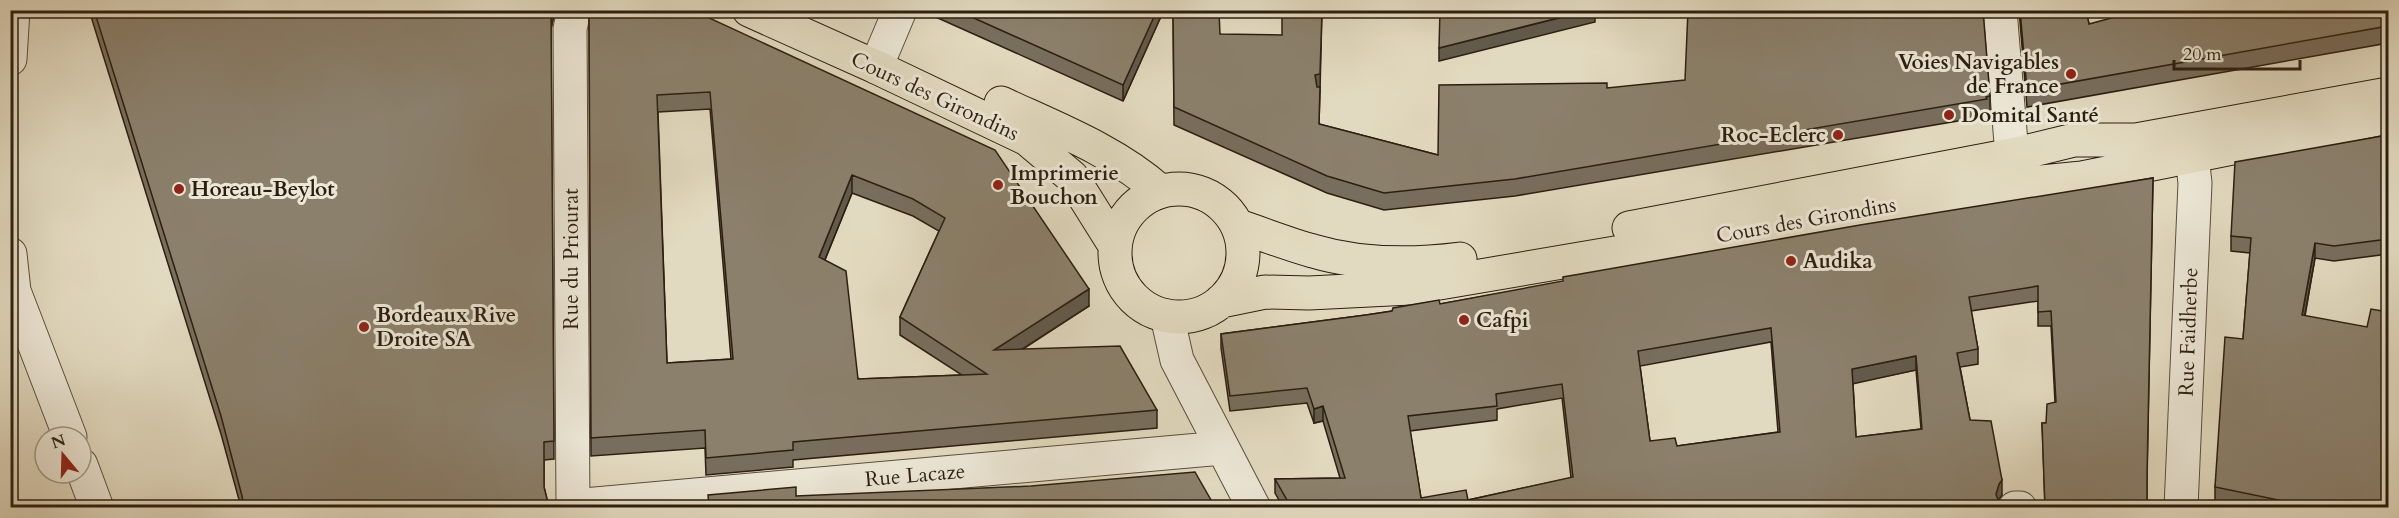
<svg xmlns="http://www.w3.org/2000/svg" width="2399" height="518" font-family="Cardo,serif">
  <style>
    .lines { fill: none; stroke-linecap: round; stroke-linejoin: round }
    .street-casing { stroke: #5a4e3d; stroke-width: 35 }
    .primary-casing { stroke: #2c1f11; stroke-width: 35 }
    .street { stroke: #ece7d6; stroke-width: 33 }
    .primary { stroke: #e2dac0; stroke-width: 33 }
    .wall { fill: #786e5d; stroke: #2c1f11; stroke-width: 1.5; fill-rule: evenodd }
    .shaded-wall { fill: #615a4c; stroke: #2c1f11; stroke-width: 1.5 }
    .building { fill: #8b806c; stroke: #2c1f11; stroke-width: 1.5; fill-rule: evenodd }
    .poi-dot { fill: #8f2418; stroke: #ece7d6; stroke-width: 2 }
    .labels { text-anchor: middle; stroke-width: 6; stroke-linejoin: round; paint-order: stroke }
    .poi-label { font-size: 21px; font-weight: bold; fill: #2c1f11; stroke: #ece7d6; text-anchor: start }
    .street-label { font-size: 21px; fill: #2c1f11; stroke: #ece7d6 }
  </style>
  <rect width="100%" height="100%" fill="#e2dac0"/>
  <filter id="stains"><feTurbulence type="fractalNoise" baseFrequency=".00333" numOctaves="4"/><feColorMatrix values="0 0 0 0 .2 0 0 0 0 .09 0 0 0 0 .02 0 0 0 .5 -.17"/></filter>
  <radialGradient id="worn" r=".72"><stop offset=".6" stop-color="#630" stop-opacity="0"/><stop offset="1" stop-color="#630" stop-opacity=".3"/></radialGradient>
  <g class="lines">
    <!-- street casing -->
    <g class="street-casing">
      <path id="street" d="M2000,10l12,145
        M10,59l3,-49
        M876,67l24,-57
        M10,254l4,37 56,146
        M1167,316l10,44 77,148
        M81,465l16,43
        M573,506l649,-58
        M573,508l-3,-479 4,-19
        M2015,508h5
        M2181,508l14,-325 -3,-27"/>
    </g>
    <!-- primary casing -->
    <g class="primary-casing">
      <path id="primary" d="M749,10l127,57 151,72 45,38 42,67
        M1001,103c54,25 114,48 159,88
        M1115 253a64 64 0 1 1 128 0a64 64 0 1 1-128 0Z
        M1238,226c25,8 49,18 75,25 47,14 99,14 147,8
        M1629,228l383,-73 62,-15h62l252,-46
        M1221,301l44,-9 44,1 101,-5 610,-104 62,-6 306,-61"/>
    </g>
    <!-- street -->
    <use href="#street" class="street"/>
    <!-- primary -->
    <use href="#primary" class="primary"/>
  </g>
  <!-- wall -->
  <path class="wall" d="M89,10h466l-4,19 3,430 -10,1v27l5,20h-308l-20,-73z
    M692,10l397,296 -66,43 134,61v18l-364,32v7l-87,8 -1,-27 -114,8 -2,-443zM710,109l21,250 -64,4 -9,-251zM852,193l61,23 26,15 -39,86v18l62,40 -104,4 -33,-119z
    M920,10h242v4l-39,87z
    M1173,10l47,24 100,57 -1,33 119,31 169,-67 383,8v18h-3v2l-472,80 -131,14 -57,-17 -153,-68z
    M2019,10h67l3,14 299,-14v33l-361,64z
    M2388,135v119l-54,7 -19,-3 -10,58 83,191h-146l-27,-5v-15l28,-148 7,-86 -19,-2v-15z
    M2153,178l-6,304v25h-102l-3,-84h4l9,-21 -4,-76h-13v-25l-67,10 7,38v15l-18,3 10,53 32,75 -3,4v4l5,4h-721l-8,-14v-14l65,-1 -17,-57 -9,2 -7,-20 -77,8 -9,-63v-14l145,-19 74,-11zM1771,342l7,90 -101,14 -27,-5 -10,-75zM1916,370l5,59 -65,8 -3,-54zM1562,398l9,80 -103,22 -47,-2 -11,-67 87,-11v-11z"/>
  <!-- shaded-wall -->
  <path class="shaded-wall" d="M551,10h4l-4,19z
    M1157,10h5v4l-39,87v-16z
    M1322,10l-2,81 -5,1v-17z
    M1590,10h5v12l-156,39v-13z
    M852,175v18l-33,81v-17z
    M2315,243v15l-13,72v-15z
    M1089,289v17l-95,61v-17z
    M1916,356v14l-64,14v-15z
    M1323,406v15l-9,2v-14z
    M2002,480v15l-3,4 -3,8v-13l3,-10z"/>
  <!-- building -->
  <path class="building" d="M94,10h457l3,431 -10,1v45l5,20h-305l-2,-11 -21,-80z
    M589,10h103l303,140 94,139 -95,61 126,-4 37,64 -364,32v8l-87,8 -1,-28 -114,8zM710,92l23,267 -66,4 -10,-268zM852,175l61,24 32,19 -45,99 87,57 -129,5 -12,-108 -27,-14z
    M956,10h201l-34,75z
    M1173,10l46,1 1,23 62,1v-25h40l-2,64 -5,1 2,12h3l-1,37 119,31 1,-70 168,-2v5l78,-8 3,-70h295l7,86 -4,1 1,2 -472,80 -131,14 -57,-17 -153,-69z
    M1440,10h150l-151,38z
    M2020,10h66l3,14 52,-14h247v16l-361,64z
    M2388,135v104l-54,7 -19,-3 -13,72 65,12 4,-18 17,3v195h-75l-98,-20 10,-150 18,2 8,-101 -20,-2 4,-74z
    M2153,178l-6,297v32h-102l-3,-84h4l1,-19 9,-2 -5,-91 -13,1v-26l-69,11 9,52 -21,4 13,67 21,1 11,59 -3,4 -3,10 3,9 5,4h-713l-16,-28 70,-1 -22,-72 -9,3 -7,-21 -77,8 -9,-62 145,-19 26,-4 1,-3 46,-8 1,4 123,-23v-4l23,-4 274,-48zM1771,328l9,104 -103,14 -2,-8 -25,3 -12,-90zM1916,356l6,73 -66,8 -4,-68zM1562,384l11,93 -105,23 -2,-10 -45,8 -13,-82 89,-10 -1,-12z
    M1195,472l20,35h-506l-1,-12 88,-8v9l235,-10z"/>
  <!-- markers -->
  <g class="poi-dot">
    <circle cx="2071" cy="74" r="6"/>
    <circle cx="1949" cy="115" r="6"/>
    <circle cx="1838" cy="135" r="6"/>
    <circle cx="998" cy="185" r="6"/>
    <circle cx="179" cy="189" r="6"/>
    <circle cx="1791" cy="261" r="6"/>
    <circle cx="1464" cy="320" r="6"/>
    <circle cx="364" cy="327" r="6"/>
  </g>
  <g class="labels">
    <!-- poi labels -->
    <g class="poi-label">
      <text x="2059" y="69" text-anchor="end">Voies Navigables<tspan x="2059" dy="24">de France</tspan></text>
      <text x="1961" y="122">Domital Santé</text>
      <text x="1826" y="142" text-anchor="end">Roc-Eclerc</text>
      <text x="1010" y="180">Imprimerie<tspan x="1010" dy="24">Bouchon</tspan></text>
      <text x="191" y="196">Horeau-Beylot</text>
      <text x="1803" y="268">Audika</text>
      <text x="376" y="322">Bordeaux Rive<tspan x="376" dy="24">Droite SA</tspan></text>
      <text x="1476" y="327">Cafpi</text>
    </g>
    <!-- street labels -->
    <g class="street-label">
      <text transform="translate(935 96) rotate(25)" y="7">Cours des Girondins</text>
      <text transform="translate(1806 220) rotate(-10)" y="7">Cours des Girondins</text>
      <text transform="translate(571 259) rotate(-90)" y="7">Rue du Priourat</text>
      <text transform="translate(2188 332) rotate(-88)" y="7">Rue Faidherbe</text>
      <text transform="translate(915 475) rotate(-5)" y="7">Rue Lacaze</text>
    </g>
  </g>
  <!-- margin -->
  <rect width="2399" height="518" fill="none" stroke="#e2dac0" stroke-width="36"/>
  <rect x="12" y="12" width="2375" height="494" fill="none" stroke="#2c1f11" stroke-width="3"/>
  <rect x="18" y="18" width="2363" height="482" fill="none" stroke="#2c1f11" stroke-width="1.5"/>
  <!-- north arrow -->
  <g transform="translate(63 455) rotate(341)"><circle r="28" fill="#ece7d6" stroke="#9f9787" stroke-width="1.5"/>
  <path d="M0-4.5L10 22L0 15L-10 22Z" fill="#8f2418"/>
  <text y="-9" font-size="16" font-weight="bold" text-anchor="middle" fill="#2c1f11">N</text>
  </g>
  <!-- scale -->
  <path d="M2174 60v9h126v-9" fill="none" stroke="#2c1f11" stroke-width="3"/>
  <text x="2183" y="60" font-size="18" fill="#2c1f11" stroke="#ece7d6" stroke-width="4.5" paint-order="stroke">20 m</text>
  <rect width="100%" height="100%" filter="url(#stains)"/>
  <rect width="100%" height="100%" fill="url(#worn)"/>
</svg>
